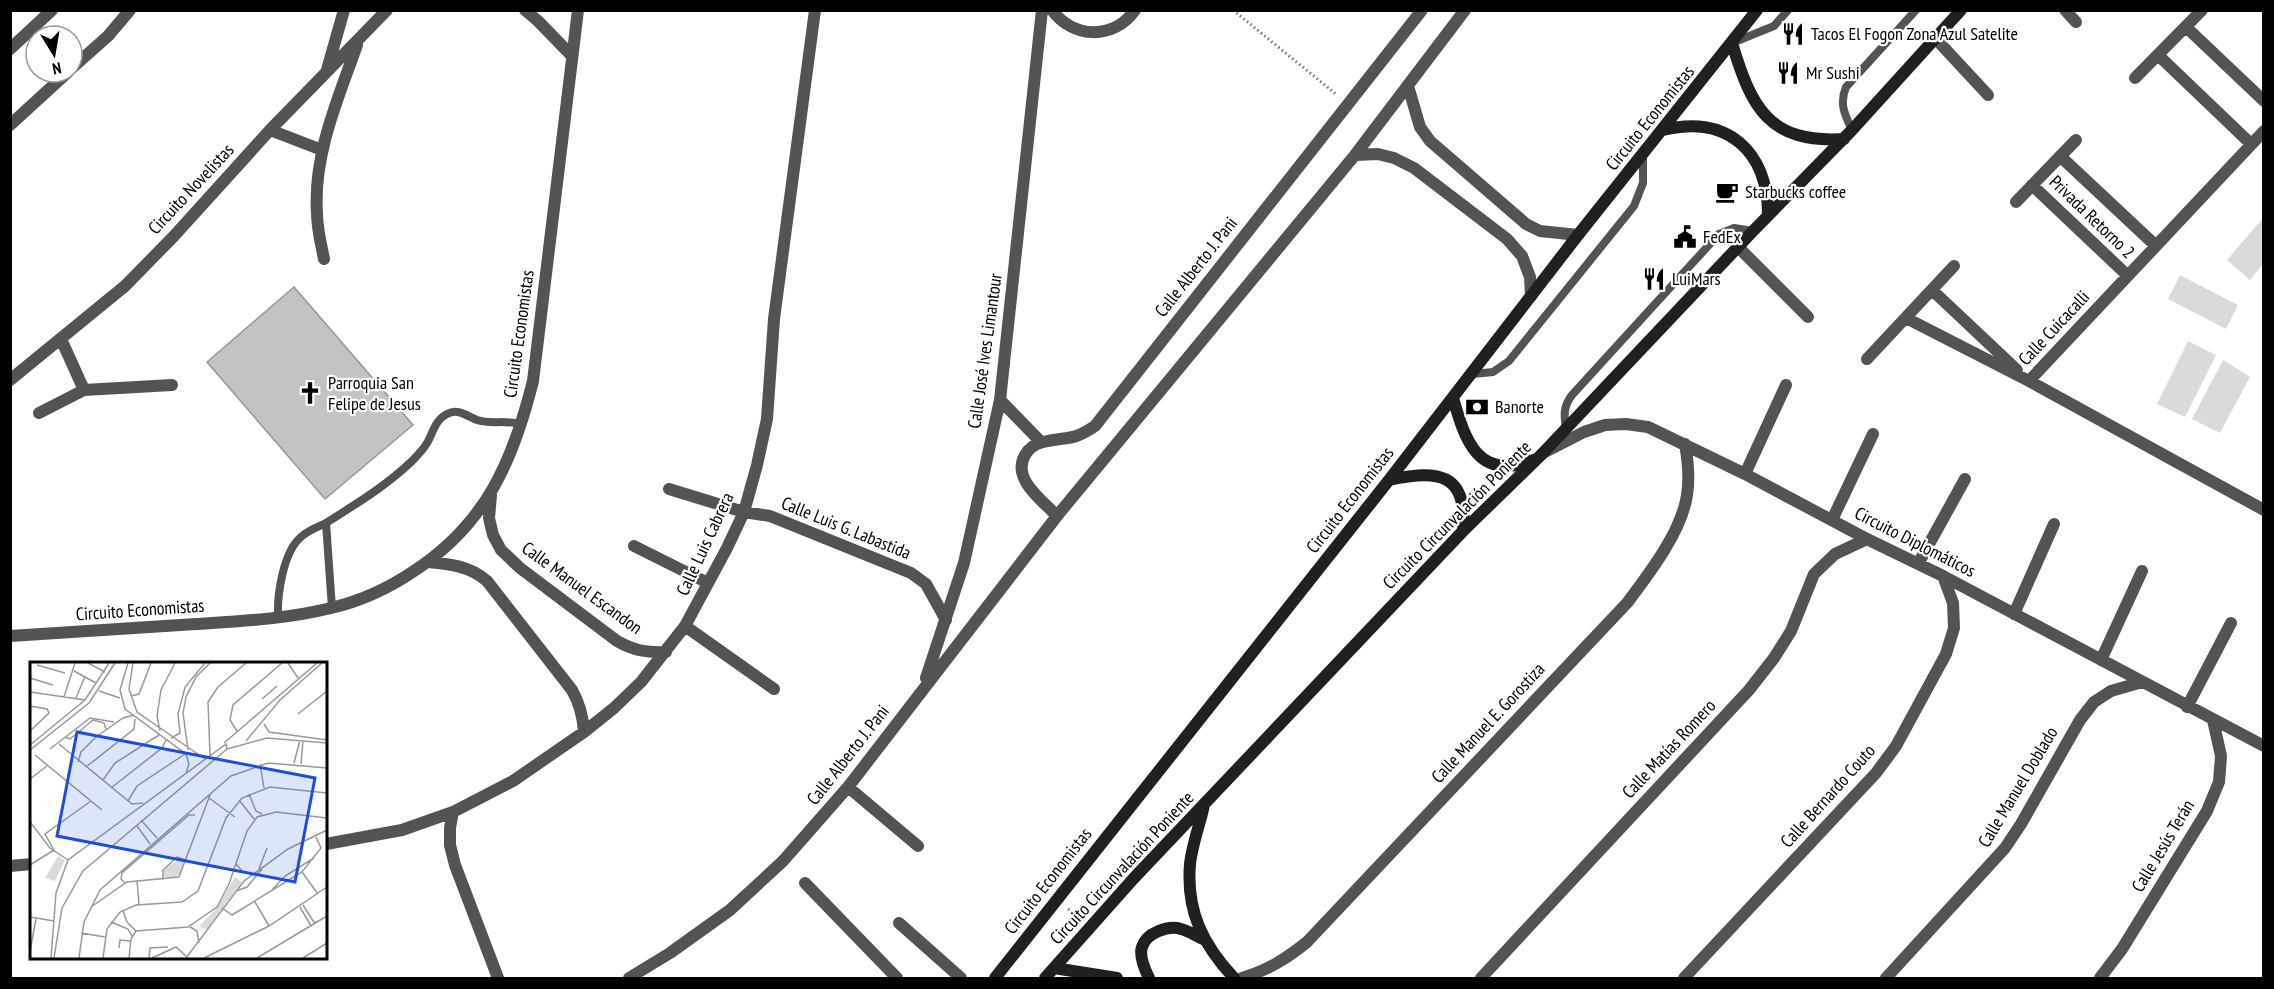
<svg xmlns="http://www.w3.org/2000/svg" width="2274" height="989" font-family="'PT Sans Narrow',sans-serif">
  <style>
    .green { fill: #dadada }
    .building { fill: #c3c3c3; stroke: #979797; stroke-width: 1.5 }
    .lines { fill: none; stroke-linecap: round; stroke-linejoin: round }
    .path { stroke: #757575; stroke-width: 3; stroke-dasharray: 1.5 3; stroke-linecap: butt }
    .lane { stroke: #535353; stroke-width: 8 }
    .street { stroke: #535353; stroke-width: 12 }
    .secondary { stroke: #202020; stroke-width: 12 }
    .labels { text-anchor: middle; stroke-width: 4.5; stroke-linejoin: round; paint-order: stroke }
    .poi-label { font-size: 18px; fill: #000; stroke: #fff; text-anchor: start }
    .street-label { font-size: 18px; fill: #000; stroke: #fff }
    .inset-road { fill: none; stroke: #999; stroke-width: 1.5 }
    .view { fill: #1d4ed8; fill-opacity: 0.15; stroke: #1d4ed8; stroke-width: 3 }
    .inset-edge { fill: none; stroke: #000; stroke-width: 3 }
  </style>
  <rect width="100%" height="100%" fill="#fff"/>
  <!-- green -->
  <path class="green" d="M2263,218v46l-13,16 -23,-20z
    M2180,275l58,30 -12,24 -58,-30z
    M2188,341l28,14 -31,62 -28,-13z
    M2223,360l27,17 -30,56 -28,-14z"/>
  <!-- building -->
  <path class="building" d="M294,287l119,138 -88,74 -118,-137z"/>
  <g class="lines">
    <!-- path -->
    <path class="path" d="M1233,10l104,85
      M1068,909l12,9"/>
    <!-- lane -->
    <path class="lane" d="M1732,43l42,-17 14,-16
      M1852,130c-7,-15 -13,-26 -6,-43l70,-77
      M1473,374l20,-2 16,-11 125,-155 9,-23v-27
      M1566,429c-2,-14 -3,-22 6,-34l147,-161 15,-6 19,3
      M332,608l-6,-85c30,-19 60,-37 86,-62 5,-5 11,-11 15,-18 6,-10 8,-23 20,-29 11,-6 20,2 30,6 14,5 30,-1 45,5
      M278,618c-1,-23 5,-66 23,-81 6,-6 17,-10 25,-14"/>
    <!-- street -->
    <path class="street" d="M525,10l13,11 34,35
      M1052,10c21,29 62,30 83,0
      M2065,10l11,12
      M2186,27l78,74
      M1935,38l53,57
      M10,49l42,-39
      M2158,55l93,89
      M72,68l36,-32 22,-26
      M327,70l17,-60
      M2135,78l67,-68
      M1408,86l12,41 10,14 96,83 14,7 38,4
      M10,125l58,-53
      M270,130l52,20
      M1355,155l23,-1 16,4 20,10 93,71 15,17 8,21 1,19
      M2060,156l95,89
      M2032,185l95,90
      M2016,202l60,-62
      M1739,248l69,69
      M324,259c-3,-15 -7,-30 -7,-46 -4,-58 21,-114 40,-168
      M1932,290l85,80
      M1906,318l123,63 235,129
      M61,339l23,51
      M1867,359l87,-93
      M10,380l115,-94 49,-50 96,-106 117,-120
      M2029,381l235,-250
      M1000,400l41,42
      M39,413l45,-23 88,-5
      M1543,453l41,-21 21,-7 21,-1 22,3 97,47 122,65 76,37 321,170
      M1745,474l41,-89
      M669,489l75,23 26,4 141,57 15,11 20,36
      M491,495l-2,23 4,17 8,15 19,18 97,73c16,9 29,12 49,11
      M1057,516c-14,-15 -46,-37 -32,-61 4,-7 10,-11 18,-13 25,-6 28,0 52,-16l327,-416
      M1832,520l41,-86
      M634,546l74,37
      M428,562c22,2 42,4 59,19l85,109c8,14 11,26 12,42
      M1918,564l47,-85
      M2014,614l40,-90
      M685,626l89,63
      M10,636c62,-4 124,-8 186,-12 46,-3 91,-5 135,-16 30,-7 58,-20 83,-37 72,-47 99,-110 119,-190l45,-371
      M2101,660l41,-89
      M926,678l38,-115 36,-163 42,-390
      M2187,707l44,-84
      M848,787l70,59
      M453,812l-3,16v17l5,20 43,113
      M326,844l76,-14 51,-18 60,-31 71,-49 30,-24 27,-26 44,-56 42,-78 17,-36 13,-47 10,-46 7,-100 41,-309
      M10,866l22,-2
      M805,883l92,95
      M899,923l62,55
      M629,978l41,-25 60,-43 53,-49 65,-74 209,-271 298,-361 110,-145
      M1242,978c26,-8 44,-19 65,-36l320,-339c22,-29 55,-72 60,-108 3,-18 1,-34 -2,-51
      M1481,978l268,-288 25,-32 17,-27 23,-57 21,-20 32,-15
      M1684,978l192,-205 20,-27 50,-92 8,-26 -1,-25 -10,-27
      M1886,978l119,-130 16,-24 59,-104 14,-18 17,-11 31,-9
      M2100,978l22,-29 85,-138 12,-29 2,-26 -8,-36"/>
    <!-- secondary -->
    <path class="secondary" d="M1732,43c19,64 37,101 112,96
      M1663,130c64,-16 105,21 105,85
      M1453,398c12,42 25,84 80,62
      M1389,480c49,-11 79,-7 74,51
      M1204,805c-4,19 -12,40 -14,59 -4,47 13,81 44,114
      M1054,968l63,10
      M995,978l394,-498 189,-245 179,-225
      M1045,978l89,-100 329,-347 79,-77 211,-223 99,-101 109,-120
      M1149,978c-4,-8 -10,-22 -7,-31 4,-14 26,-22 39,-18 8,2 15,7 22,10"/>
  </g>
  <!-- icons -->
  <defs>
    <g id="restaurant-bare" transform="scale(1.8)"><path d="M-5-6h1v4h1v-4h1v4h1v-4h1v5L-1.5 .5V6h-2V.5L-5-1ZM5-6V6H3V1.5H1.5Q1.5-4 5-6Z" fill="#000" stroke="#fff" stroke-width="2.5" paint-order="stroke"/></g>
    <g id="cafe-bare" transform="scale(1.8)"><path d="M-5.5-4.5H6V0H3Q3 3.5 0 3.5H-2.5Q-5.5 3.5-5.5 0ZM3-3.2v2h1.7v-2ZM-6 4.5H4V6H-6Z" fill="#000" stroke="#fff" stroke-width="2.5" paint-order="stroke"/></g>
    <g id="civic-bare" transform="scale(1.8)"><path d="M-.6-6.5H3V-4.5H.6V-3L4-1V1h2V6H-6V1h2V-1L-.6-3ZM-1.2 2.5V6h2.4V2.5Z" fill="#000" stroke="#fff" stroke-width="2.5" paint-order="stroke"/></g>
    <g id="church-bare" transform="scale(1.8)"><path d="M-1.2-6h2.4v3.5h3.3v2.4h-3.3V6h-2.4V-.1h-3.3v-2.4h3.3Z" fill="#000" stroke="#fff" stroke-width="2.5" paint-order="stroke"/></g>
    <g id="bank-bare" transform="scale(1.8)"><path d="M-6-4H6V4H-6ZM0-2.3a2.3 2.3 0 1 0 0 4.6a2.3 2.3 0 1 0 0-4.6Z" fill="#000" stroke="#fff" stroke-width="2.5" paint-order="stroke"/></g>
  </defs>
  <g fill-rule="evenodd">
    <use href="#restaurant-bare" x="1793" y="34"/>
    <use href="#restaurant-bare" x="1788" y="73"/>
    <use href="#cafe-bare" x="1727" y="192"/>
    <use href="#civic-bare" x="1685" y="237"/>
    <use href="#restaurant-bare" x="1654" y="279"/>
    <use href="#church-bare" x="310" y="393"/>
    <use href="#bank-bare" x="1477" y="407"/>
  </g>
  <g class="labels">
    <!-- poi labels -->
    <g class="poi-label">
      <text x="1811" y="40">Tacos El Fogon Zona Azul Satelite</text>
      <text x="1806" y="79">Mr Sushi</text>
      <text x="1745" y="198">Starbucks coffee</text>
      <text x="1703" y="243">FedEx</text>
      <text x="1672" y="285">LuiMars</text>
      <text x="328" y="389">Parroquia San<tspan x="328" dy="21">Felipe de Jesus</tspan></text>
      <text x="1495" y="413">Banorte</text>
    </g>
    <!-- street labels -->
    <g class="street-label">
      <text transform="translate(1650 118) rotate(-51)" y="6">Circuito Economistas</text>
      <text transform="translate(191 189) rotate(-47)" y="6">Circuito Novelistas</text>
      <text transform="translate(2092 217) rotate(44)" y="6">Privada Retorno 2</text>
      <text transform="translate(1196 267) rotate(-52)" y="6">Calle Alberto J. Pani</text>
      <text transform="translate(2054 328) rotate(-47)" y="6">Calle Cuicacalli</text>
      <text transform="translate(519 334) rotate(-82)" y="6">Circuito Economistas</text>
      <text transform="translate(985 351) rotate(-82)" y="6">Calle José Ives Limantour</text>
      <text transform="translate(1350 500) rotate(-52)" y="6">Circuito Economistas</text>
      <text transform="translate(1457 515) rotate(-45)" y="6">Circuito Circunvalación Poniente</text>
      <text transform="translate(846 528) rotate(22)" y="6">Calle Luis G. Labastida</text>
      <text transform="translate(1915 542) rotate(27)" y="6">Circuito Diplomáticos</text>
      <text transform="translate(705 544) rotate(-65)" y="6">Calle Luis Cabrera</text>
      <text transform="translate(582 588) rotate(36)" y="6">Calle Manuel Escandon</text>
      <text transform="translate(140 610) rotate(-4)" y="6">Circuito Economistas</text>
      <text transform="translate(1488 723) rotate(-47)" y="6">Calle Manuel E. Gorostiza</text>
      <text transform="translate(1669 749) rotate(-47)" y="6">Calle Matías Romero</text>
      <text transform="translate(848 755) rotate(-52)" y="6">Calle Alberto J. Pani</text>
      <text transform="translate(2018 787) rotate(-59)" y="6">Calle Manuel Doblado</text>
      <text transform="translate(1828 796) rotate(-48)" y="6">Calle Bernardo Couto</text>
      <text transform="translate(2163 846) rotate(-59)" y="6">Calle Jesús Terán</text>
      <text transform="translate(1122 868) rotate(-47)" y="6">Circuito Circunvalación Poniente</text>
      <text transform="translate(1048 881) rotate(-52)" y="6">Circuito Economistas</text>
    </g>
  </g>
  <!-- overview -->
  <g transform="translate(30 662)">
    <rect width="297" height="297" fill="#fff"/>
    <path d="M28,194l7,4 -10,21 -10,-3zM151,196l4,2 -5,14 -5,4 -11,-1 -1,-7zM205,215l7,5 -35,47 -6,-1 -1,-3 16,-16z" fill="#dadada"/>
    <path class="inset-road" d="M58,1l17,9M98,1l-8,27 5,19 61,45 3,10 -3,9M103,1l-4,26 8,23 68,47M258,1l10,15M7,3l28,8M44,9l22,12M0,16l23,7M69,29l21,7M0,30l55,8M101,34l8,-2 12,-31M34,35l11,-34M46,36l9,-22M232,37l15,-13M0,44l17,3 2,4 -19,18M268,52l29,-23M234,62l5,8 58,8M130,69l-3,-15 4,-26 14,-27M207,69l-7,-11 3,-15 49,-42M35,75l5,2 23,-19 11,3 2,6M141,76l9,-5 -2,-19 7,-27 20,-24M216,79l34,-41 42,-37M194,81l93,-80M29,82l73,60 11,-1M0,83l55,-45 24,-37M20,87l40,-31 24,4M197,87l40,-11 60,5M0,88l59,-47 26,-40M158,88l-5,-37 3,-16 10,-20 14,-14M5,93l67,55M180,93l-2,-53 10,-15 28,-24M48,100l3,-10 15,-15 27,-19 11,-3M264,101l6,-23M230,102l4,24M271,102l2,-23M56,105l48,-38 1,-10M0,117l17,-13M73,118l12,-17 44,-28M81,126l51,-40 4,-8M219,132l7,17 6,3M179,136l26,19M209,138l15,19M98,139l9,-15 48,-32M111,158l16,18M0,160l20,26 18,12M107,164l13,18M24,188l-9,-16 46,-33M206,202l7,8 8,2M0,203l24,-15M229,207l8,-21M272,210l16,22M107,218l2,24M133,218v-10l14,-13 9,3M95,221l-4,-4 1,-6 67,-58h6M242,228l13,-14 29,-18M206,229l11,-4 15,-18M225,240l14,24M273,243l12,19M61,245l36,-25 52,-5 31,-82M270,245l11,19M192,246l10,7 70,-43 19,-24 -6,-13M93,249l4,11 9,9M0,255l24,4M81,260l17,7 4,7M160,265l7,4 2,12M51,271l24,4M89,286l1,-8 10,1M0,289l6,-32M21,296l5,-65 12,-33 158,-116 1,5 -144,122 -21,37 -8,50M49,296l5,-36 16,-32 131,-114 37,-13 59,5M73,296l4,-29 13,-17 16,-7 46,-3 16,-11 28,-73 16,-20 28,-11 57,6M99,296l2,-19 5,-8 52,-4 29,-20 12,-23 18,-53 10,-14 19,-5 51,6M119,296l1,-10 18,-1M122,296l24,-11 11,10M156,296l58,-77 44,-32 39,-19M174,296l65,-32 58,-39M227,296l70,-42M273,296l24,-15"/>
    <path class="view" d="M47,70l238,46 -20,104 -238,-46z"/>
    <rect width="297" height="297" class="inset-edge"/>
  </g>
  <!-- border -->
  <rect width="2274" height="989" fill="none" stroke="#000000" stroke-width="24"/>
  <!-- north arrow -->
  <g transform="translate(54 54) rotate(169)"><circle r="28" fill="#ffffff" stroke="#999999" stroke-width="1.5"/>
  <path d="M0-4.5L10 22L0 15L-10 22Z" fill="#000000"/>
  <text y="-9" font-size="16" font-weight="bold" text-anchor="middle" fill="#000000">N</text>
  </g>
</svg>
